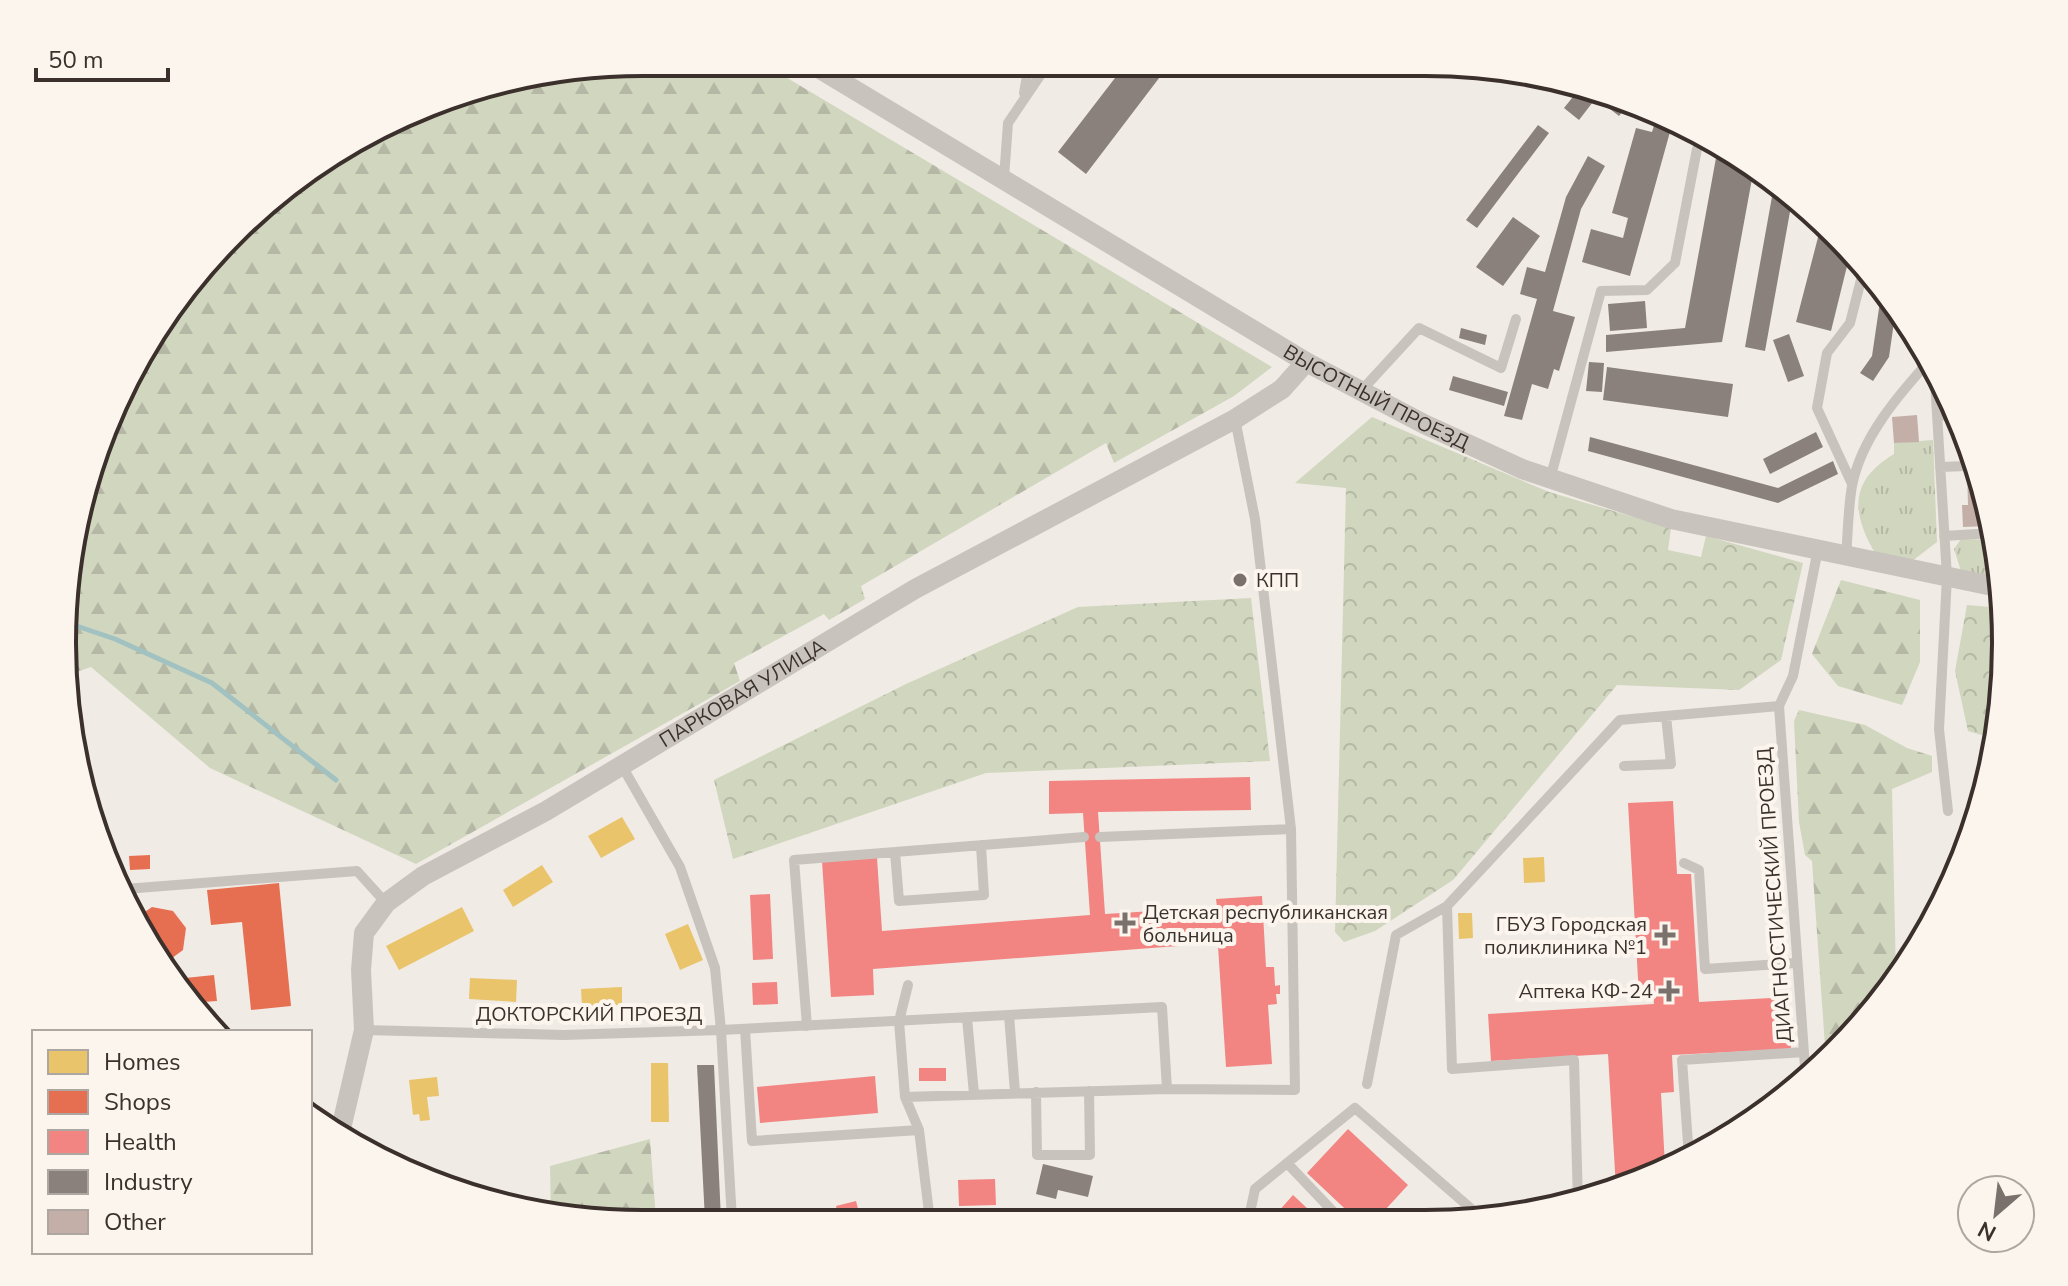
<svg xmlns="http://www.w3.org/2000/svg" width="2068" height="1286" font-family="'Nunito Sans',sans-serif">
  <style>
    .grass { fill: url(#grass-tufts) }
    .forest { fill: url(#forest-firs) }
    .park { fill: url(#park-crowns) }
    .homes { fill: #e9c46a }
    .shops { fill: #e76f51 }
    .health { fill: #f28482 }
    .industry { fill: #8a817c }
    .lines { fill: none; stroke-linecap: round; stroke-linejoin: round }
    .stream { stroke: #a1c2c1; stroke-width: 5 }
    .building { fill: #c3afa7 }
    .service { stroke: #c9c3be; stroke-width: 10 }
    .minor { stroke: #c9c3be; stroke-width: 20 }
    .poi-dot { fill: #7a716c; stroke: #fbf5ee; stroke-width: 3 }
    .labels { text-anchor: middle; stroke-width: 8; stroke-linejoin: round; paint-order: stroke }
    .street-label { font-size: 20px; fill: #3b302b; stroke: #fbf5ee }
    .poi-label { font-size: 20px; fill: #3b302b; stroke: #fbf5ee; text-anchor: start }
    .rim { fill: none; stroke: #3b302b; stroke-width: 4 }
  </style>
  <defs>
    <pattern id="grass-tufts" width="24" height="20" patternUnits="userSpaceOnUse" patternTransform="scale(2)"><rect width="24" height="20" fill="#d1d6bf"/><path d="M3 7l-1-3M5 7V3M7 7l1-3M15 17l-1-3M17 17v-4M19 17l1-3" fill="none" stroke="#b4b8a4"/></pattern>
    <pattern id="forest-firs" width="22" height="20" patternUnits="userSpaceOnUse" patternTransform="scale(2)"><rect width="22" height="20" fill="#d1d6bf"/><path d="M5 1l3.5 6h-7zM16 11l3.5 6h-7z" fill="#b4b8a4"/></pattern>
    <pattern id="park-crowns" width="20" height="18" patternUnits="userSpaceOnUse" patternTransform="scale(2)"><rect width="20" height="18" fill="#d1d6bf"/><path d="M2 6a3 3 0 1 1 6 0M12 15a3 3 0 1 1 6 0" fill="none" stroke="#b4b8a4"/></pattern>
  </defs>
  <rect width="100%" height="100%" fill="#f0ebe5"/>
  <!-- grass -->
  <path class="grass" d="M1933,440l4,102 -25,19 -37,-8c-25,-43 -24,-73 19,-99v-11z
    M1961,539l34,1 6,38 -40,-7 -7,-22z"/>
  <!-- forest -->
  <path class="forest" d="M643,62l119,1 510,304 -38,29 -120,67 -8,-20 -245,143 4,13 -36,21 -5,-6 -90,49 6,18 -324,183 -206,-96 -119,-101 -24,8 -5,-32 31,-186 67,-137 130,-138 167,-89z
    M1841,580l79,20v62l-18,43 -64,-19 -26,-32z
    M1799,710l66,15 42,23 25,8v16l-40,17 4,191 -10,16 -60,64 -14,-199 -7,-6 -6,-33 -5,-101z
    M650,1139l6,80h-88l-17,-4 -1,-49z"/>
  <!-- park -->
  <path class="park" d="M1372,417l177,75 122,36 -3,22 33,7 5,-21 97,27 -22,97 -42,30 -122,-5 -164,195 -78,51 -31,11 -9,-10 11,-444 -51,-5z
    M1251,598l19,163 -284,12 -253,86 -19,-79 192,-96 172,-77z
    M1967,605l35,3 3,73 -10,58 -27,-8 -13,-60z"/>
  <!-- homes -->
  <path class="homes" d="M622,817l13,22 -34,19 -13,-22z
    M1544,857l1,25 -21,1 -1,-25z
    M542,865l11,17 -40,25 -10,-17z
    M462,907l12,24 -75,39 -13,-24z
    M1458,913h14l1,25 -14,1z
    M688,924l15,36 -23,10 -15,-36z
    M470,978l47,2 -1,22 -47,-3z
    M622,987v18l-40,2 -1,-18z
    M651,1063h17l1,59h-18z
    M437,1077l2,19 -12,1 3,23 -10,1 -1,-7 -6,1 -4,-35z"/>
  <!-- shops -->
  <path class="shops" d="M150,855v14l-20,1 -1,-14z
    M279,883l12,123 -40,4 -9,-88 -31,3 -4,-35z
    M152,907l21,4 13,17 -3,22 -19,14 -25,-48z
    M214,975l3,26 -28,2 -4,-25z"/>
  <!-- health -->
  <path class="health" d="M1234,573h12l1,14h-13z
    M1250,777l1,33 -153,2 7,102 112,-7 -1,-8 46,-3 4,71h8l1,19 5,-1v9h-4l1,10 -9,1 4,59 -46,3 -9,-136 -41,1 2,14 -305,23 1,26 -43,2 -9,-136 55,-3 5,73 208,-16 -7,-102 -34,1v-33z
    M1673,801l4,73h14l8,128 89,-5 3,52 -119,6 2,37 -13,1 4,73h-14l1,7 -36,15 -8,-134 -117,7 -3,-47 166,-10 -1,-9 -14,1 -11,-193z
    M770,894l3,65 -20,1 -3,-65z
    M777,982l1,22 -25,1 -1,-22z
    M919,1068h27v13h-27z
    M875,1076l3,37 -118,10 -3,-36z
    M1348,1129l60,56 -34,37h-15l-52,-49z
    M995,1179l1,26 -37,1 -1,-26z
    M1293,1195l15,14 -13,13h-26z
    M856,1201l5,19h-22l-3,-14z"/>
  <!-- industry -->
  <path class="industry" d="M1125,65h44l-83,109 -28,-22z
    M1580,88l50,14 -11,14 -23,-18 -17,22 -15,-12z
    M1658,112l15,9 -43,155 -48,-14 9,-33 32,9 5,-20 -16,-5 24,-85 16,4z
    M1538,125l11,8 -72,95 -11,-8z
    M1718,147l36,21 -32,174 -116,10v-17l79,-7z
    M1588,156l17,10 -24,43 -28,102 22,6 -16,54 -5,-2 -6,20 -16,-5 -10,36 -18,-4 33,-117 -17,-5 7,-27 18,5 21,-75z
    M1775,180l18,15 -28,156 -20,-4z
    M1513,217l27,19 -37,50 -27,-19z
    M1822,222l29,28 -20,81 -35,-9z
    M1882,288l14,20 -7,49 -16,24 -13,-8 12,-17z
    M1645,301l2,27 -37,3 -2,-27z
    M1461,328l26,7 -2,10 -26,-7z
    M1789,334l15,42 -16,6 -15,-42z
    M1589,362l15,1 -2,29 -16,-1z
    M1607,367l126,17 -5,33 -125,-17z
    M1453,376l55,16 -4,14 -55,-16z
    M1816,432l7,15 -53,27 -7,-15z
    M1590,437l188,51 55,-27 5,13 -60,29 -190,-52z
    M697,1065h17l7,155h-16z
    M1043,1164l50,12 -5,21 -30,-7 -2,9 -20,-5z"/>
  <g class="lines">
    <!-- stream -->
    <path class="stream" d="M65,622l50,17 97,44 124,97"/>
  </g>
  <!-- building -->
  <path class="building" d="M1917,415l2,27 -25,1 -2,-26z
    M1966,436l9,20 16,70 -28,1 -1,-22h6z"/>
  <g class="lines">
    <!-- service -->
    <path class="service" d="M1024,93l5,-29
      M1004,178l4,-55 40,-59
      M1934,365l13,212 -8,152 9,82
      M1361,391l58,-63 82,40 15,-49
      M1937,416l19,-2
      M1940,467l27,-1
      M1550,479l51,-188 46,-1 28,-27 22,-114
      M1852,484l-35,-76 10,-55 23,-30 15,-59
      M1944,536l49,-3
      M1846,556c2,-23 2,-47 6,-70 9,-48 47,-92 79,-127
      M1624,766l47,-2 -5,-48
      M1100,837l191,-8
      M895,852l4,49 85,-6 -3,-50
      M1684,863l15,7 6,99 90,-6
      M125,889l232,-18 29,32
      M1447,906l5,163 122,-9 4,143
      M908,985l-9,36 6,76 14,33 11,91
      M1009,1015l6,77
      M967,1018l7,76
      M807,1026l-13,-166 290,-23
      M745,1029l7,112 167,-11
      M364,1030l200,5 157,-5 -6,-62 -35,-101 -58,-101
      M1806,1081l-27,-375 14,-30 25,-127
      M1367,1084l29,-149 51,-29 173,-186 159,-14
      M1036,1092l1,63h53l-1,-64
      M905,1097l262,-8 128,1 -4,-261 -36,-310 -20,-100
      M1689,1157l-7,-97 122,-8
      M1287,1163l56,59
      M732,1220l-11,-190 441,-23 5,82
      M1248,1222l7,-33 100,-81 128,111
      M1458,1223l13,-14"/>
    <!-- minor -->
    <g class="minor">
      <path id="s1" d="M810,63l496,299 118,62 98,45 149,50 331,69"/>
      <path id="s2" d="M340,1133l24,-103 -3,-60 3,-37 22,-30 37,-27 123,-65 369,-222 320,-170 47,-30 24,-27"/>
    </g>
  </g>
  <!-- markers -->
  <g class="poi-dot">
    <circle cx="1240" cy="580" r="8"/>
    <path d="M1121 911h8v8h8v8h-8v8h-8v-8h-8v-8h8z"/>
    <path d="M1661 923h8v8h8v8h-8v8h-8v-8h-8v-8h8z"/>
    <path d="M1665 979h8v8h8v8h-8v8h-8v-8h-8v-8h8z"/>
  </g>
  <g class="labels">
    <!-- street labels -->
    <g class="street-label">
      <text dy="7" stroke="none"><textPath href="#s1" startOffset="658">ВЫСОТНЫЙ ПРОЕЗД</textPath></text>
      <text dy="7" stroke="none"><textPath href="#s2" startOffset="654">ПАРКОВАЯ УЛИЦА</textPath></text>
      <text transform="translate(1774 895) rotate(-94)" y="7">ДИАГНОСТИЧЕСКИЙ ПРОЕЗД</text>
      <text x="589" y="1021">ДОКТОРСКИЙ ПРОЕЗД</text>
    </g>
    <!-- poi labels -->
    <g class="poi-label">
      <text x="1256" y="587">КПП</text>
      <text x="1143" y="919">Детская республиканская<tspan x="1143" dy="23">больница</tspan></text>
      <text x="1647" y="931" text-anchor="end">ГБУЗ Городская<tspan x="1647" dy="23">поликлиника №1</tspan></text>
      <text x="1653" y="998" text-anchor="end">Аптека КФ-24</text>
    </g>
  </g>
  <!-- crop -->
  <path d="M0 0H2068V1286H0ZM643 76H1425A567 567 0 0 1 1992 643V643A567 567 0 0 1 1425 1210H643A567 567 0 0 1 76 643V643A567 567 0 0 1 643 76Z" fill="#fbf5ee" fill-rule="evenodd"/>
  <path class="rim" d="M643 76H1425A567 567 0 0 1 1992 643V643A567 567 0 0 1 1425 1210H643A567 567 0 0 1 76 643V643A567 567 0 0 1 643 76Z"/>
  <!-- legend -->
  <rect x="32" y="1030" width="280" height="224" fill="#fbf5ee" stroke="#aea6a0" stroke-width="2"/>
  <rect x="48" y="1050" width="40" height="24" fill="#e9c46a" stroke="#aea6a0" stroke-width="2"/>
  <text x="104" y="1070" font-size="24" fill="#3b302b">Homes</text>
  <rect x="48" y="1090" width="40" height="24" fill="#e76f51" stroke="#aea6a0" stroke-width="2"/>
  <text x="104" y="1110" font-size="24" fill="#3b302b">Shops</text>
  <rect x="48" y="1130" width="40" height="24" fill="#f28482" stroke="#aea6a0" stroke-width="2"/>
  <text x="104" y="1150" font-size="24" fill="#3b302b">Health</text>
  <rect x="48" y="1170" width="40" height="24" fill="#8a817c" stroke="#aea6a0" stroke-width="2"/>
  <text x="104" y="1190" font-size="24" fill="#3b302b">Industry</text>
  <rect x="48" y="1210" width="40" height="24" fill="#c3afa7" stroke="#aea6a0" stroke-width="2"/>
  <text x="104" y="1230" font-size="24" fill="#3b302b">Other</text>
  <!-- north arrow -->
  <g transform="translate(1996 1214) rotate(208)"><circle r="38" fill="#fbf5ee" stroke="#aea6a0" stroke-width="2"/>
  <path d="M0-6L14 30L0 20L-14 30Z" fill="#7a716c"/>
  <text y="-12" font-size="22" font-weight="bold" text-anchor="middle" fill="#3b302b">N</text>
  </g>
  <!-- scale -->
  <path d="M36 68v12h132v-12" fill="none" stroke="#3b302b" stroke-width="4"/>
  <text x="48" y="68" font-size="24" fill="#3b302b" stroke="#fbf5ee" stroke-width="6" paint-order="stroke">50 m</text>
</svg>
